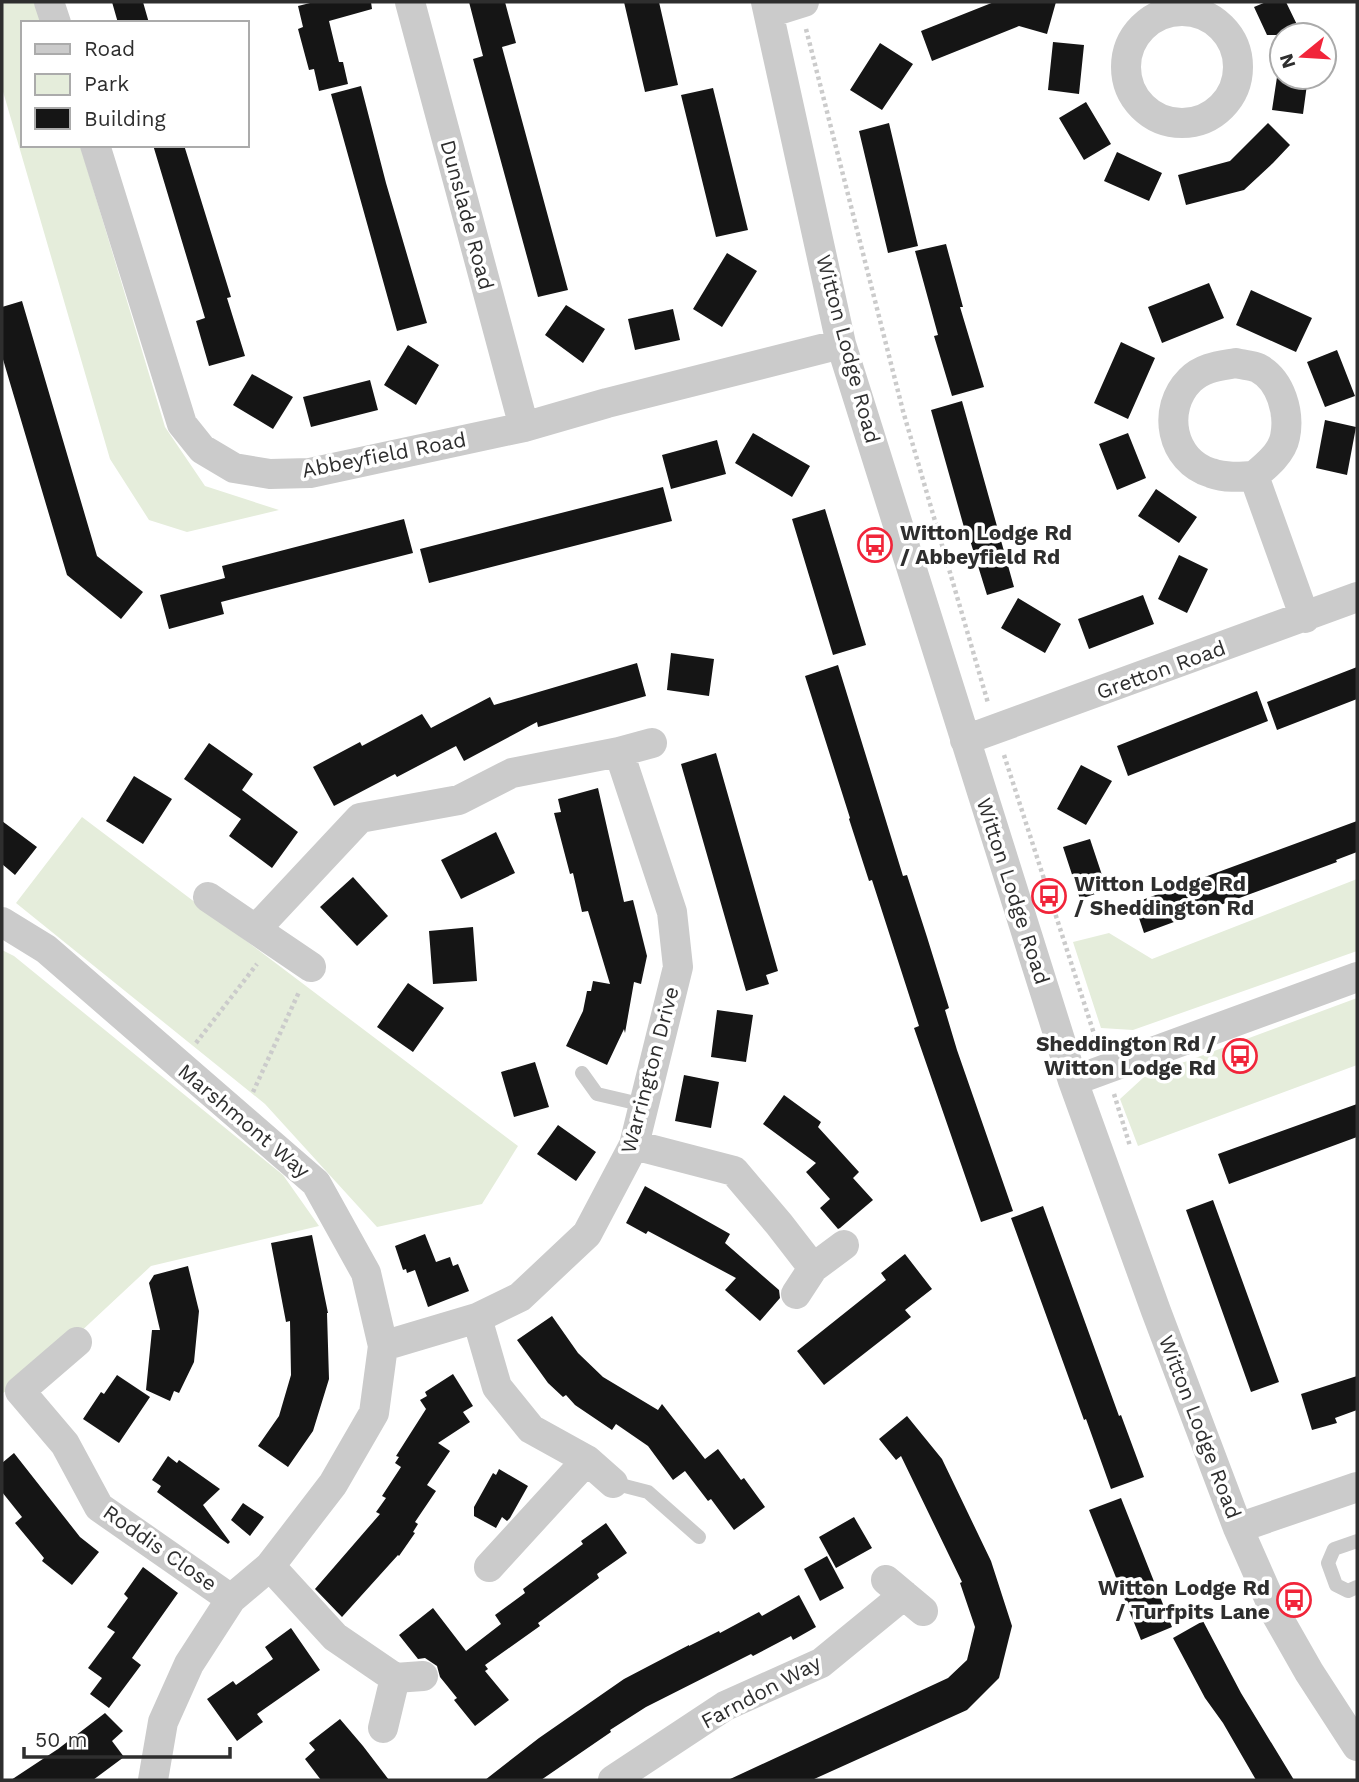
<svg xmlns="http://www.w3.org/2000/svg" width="1359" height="1782" font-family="'Work Sans',sans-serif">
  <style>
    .green { fill: #e5eddb }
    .building { fill: #151515 }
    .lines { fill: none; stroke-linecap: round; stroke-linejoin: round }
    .path { stroke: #cbcbcb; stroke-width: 4.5; stroke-dasharray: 3.5 3.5; stroke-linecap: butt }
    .service { stroke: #cbcbcb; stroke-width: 14 }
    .minor { stroke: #cbcbcb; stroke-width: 30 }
    .labels { text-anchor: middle; stroke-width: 7; stroke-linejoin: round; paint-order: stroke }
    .street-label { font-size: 21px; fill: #2e2e2e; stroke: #fff }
    .poi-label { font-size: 21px; font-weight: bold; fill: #2e2e2e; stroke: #fff; text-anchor: start }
  </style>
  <rect width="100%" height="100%" fill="#fff"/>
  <!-- green -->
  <path class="green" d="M2,2h35l6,21h-20v122h57l85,282 40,59 74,24 -92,22 -38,-12 -39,-61 -108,-371z
    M82,817l436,329 -36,58 -105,23 -112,-123 -249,-201z
    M1357,879v72l-224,79 -32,-2 -28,-86 36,-9 43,26z
    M2,950l12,6 269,219 36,51 -168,40 -75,70 -74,58z
    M1357,998v67l-219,81 -18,-47 24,-22z"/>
  <!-- building -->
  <path class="building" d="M112,2h31l6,21h-31z
    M314,2h57l1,7 -43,12 10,41h4l5,22 -29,7 -5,-22 -5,1 -11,-41 5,-2 -5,-21z
    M469,2h36l11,41 -14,4 66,243 -30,7 -65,-238 10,-3z
    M624,2h35l19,83 -33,7z
    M994,2h62l-9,32 -28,-8 -87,35 -11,-30z
    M1266,2h20l16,33h-35l-13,-28z
    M1053,42l31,3 -5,49 -31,-4z
    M880,43l33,21 -31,46 -32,-20z
    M1277,77h31l-5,37 -31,-4z
    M361,86l25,97 41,140 -30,8 -66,-237z
    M713,88l35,142 -32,7 -35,-142z
    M1086,102l25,42 -27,16 -25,-42z
    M889,123l29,123 -30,7 -29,-122z
    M1268,123l22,22 -17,18 -29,27 -58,15 -8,-30 52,-14z
    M153,145h31l47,152 -4,1 18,58 -36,10 -13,-45 9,-3z
    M1117,152l45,21 -13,28 -45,-20z
    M946,244l17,63h-3l24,80 -32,9 -18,-60 4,-1 -23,-84z
    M727,253l30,18 -35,56 -29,-18z
    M1209,283l15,35 -62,25 -14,-36z
    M1251,290l61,28 -16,34 -60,-27z
    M22,301l75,255 46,36 -22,27 -54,-44 -65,-219v-49z
    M566,305l39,24 -22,34 -38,-28z
    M673,309l7,31 -45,10 -7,-31z
    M1121,342l34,16 -27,61 -34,-16z
    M408,345l31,20 -23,40 -32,-20z
    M1337,350l18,46 -30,11 -18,-45z
    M252,374l41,23 -20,32 -40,-24z
    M370,380l8,30 -67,17 -8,-30z
    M962,401l52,186 -27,8 -18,-58 -2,1 -36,-128z
    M1325,420l31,7 -9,48 -31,-7z
    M753,433l57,33 -18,31 -57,-34z
    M1128,433l18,45 -29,12 -18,-46z
    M717,440l9,34 -55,15 -9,-34z
    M663,487l9,34 -243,62 -9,-34z
    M1156,489l41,28 -18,26 -41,-27z
    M825,509l41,136 -33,10 -41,-136z
    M404,519l9,34 -192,49 3,12 -55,15 -9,-34 65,-17 -3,-12z
    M1179,555l29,14 -21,44 -29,-14z
    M1143,595l11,29 -65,25 -11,-30z
    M1018,598l43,26 -16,29 -44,-25z
    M671,653l43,6 -5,37 -42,-6z
    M637,663l9,33 -108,31 -1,-5 -73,39 -8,-15 -59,31 -2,-3 -61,32 -21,-39 47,-25 2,4 60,-32 9,14 59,-31 4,8z
    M838,665l65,211 4,-1 20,62 22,71 -4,2 12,40 56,161 -32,11 -67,-194 5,-2 -47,-146 -3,1 -20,-62 1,-1 -45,-142z
    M1357,667v32l-80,31 -10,-28z
    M1257,691l11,30 -140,55 -11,-30z
    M209,743l44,31 -11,16 56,42 -26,36 -43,-32 12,-17 -57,-40z
    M716,753l62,218 -12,4 3,9 -23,7 -65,-227z
    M1081,765l31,16 -26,44 -29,-16z
    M134,776l38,23 -29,45 -37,-23z
    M598,788l26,114 9,-2 14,56 -6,28 -7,-2 -9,51 -1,-4 -17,36 -41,-19 17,-35 4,-20h4l2,-10 17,3 -22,-73 -6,1 -9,-39 -3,1 -16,-61 7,-1 -3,-13z
    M2,821l35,26 -22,28 -13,-11z
    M1357,821v31l-21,8 1,2 -193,71 -10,-30z
    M496,832l19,41 -54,26 -20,-39z
    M1090,839l17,51 -27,9 -17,-52z
    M353,877l35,39 -31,30 -37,-39z
    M473,927l4,54 -44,3 -4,-53z
    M408,983l36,25 -31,44 -36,-25z
    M717,1010l36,5 -7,47 -35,-5z
    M535,1062l14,45 -35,10 -13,-45z
    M684,1075l35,7 -8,46 -36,-7z
    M784,1095l37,27 -3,5 41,45 -6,6 20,22 -33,28 -2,1 -18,-21 10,-9 -24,-27 10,-9 -53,-39z
    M1357,1104v33l-128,47 -11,-30z
    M558,1125l38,27 -20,29 -39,-27z
    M645,1186l85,48 -5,9 54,47 1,8 -20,23 -35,-31 11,-12 -88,-47 -2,3 -20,-11z
    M1213,1200l66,182 -28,10 -65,-182z
    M1043,1206l76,210 2,-1 23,62 -33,12 -25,-70 -2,1 -73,-202z
    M425,1234l11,28 14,-5 3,9 5,-2 11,27 -41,16 -13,-37 -8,3 -1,-4 -3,1 -8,-24z
    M312,1235l16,78h-1l2,66 -16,52 -25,36 -30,-21 21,-30 12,-41 -1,-54 -4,1 -15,-79z
    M905,1254l27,35 -27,21 6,7 -87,68 -27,-34 89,-71 -5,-7z
    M188,1266l11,45 -5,51 -15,31 -5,-2 -4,10 -24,-11 6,-60h8l-11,-47 5,-8z
    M552,1316l26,37 25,24 55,33 4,-6 43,55 13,-10 23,31 3,-2 21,29 -31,23 -23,-31 -3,2 -23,-30 -12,9 -25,-34 -32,-22 -4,6 -37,-25 -9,-10 -3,2 -15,-14 -31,-43z
    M453,1374l20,32 -10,6 7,10 -32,21 12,8 -23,34 9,6 -21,31 3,2 -5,8 2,1 -16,23 -1,-1 -56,62 -27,-28 65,-75 -4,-2 10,-14 -4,-2 19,-29 -6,-4 4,-6 -3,-1 30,-47 -6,-9 7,-4 -2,-4z
    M117,1375l33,22 -31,46 -36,-24 18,-27 3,2z
    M1357,1376v34l-22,8 2,5 -25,7 -11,-36z
    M907,1416l35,43 49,102 21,65 -13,52 -32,32 -155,70h-84l220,-102 19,-18 8,-33 -15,-44 2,-1 -61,-126 -5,4 -17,-21z
    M14,1453l66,84 19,15 -27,33 -30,-24 2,-3 -29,-35 7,-6 -20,-25v-29z
    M168,1456l9,7 2,-3 41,29 -17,16 27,37 -2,2 -71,-52 4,-6 -9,-6z
    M499,1469l29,17 -18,32 -3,3 -5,-4 -6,11 -22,-12v-9l19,-34 3,2z
    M1121,1498l51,129 -31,13 -52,-130z
    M243,1503l21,14 -14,19 -19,-16z
    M854,1517l18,31 -36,20 -17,-31z
    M606,1523l21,30 -30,21 2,4 -61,45 2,3 -55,39 3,4 -3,2 24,29 -34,26 -21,-26 3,-2 -17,-21 -3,-11 -12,-8 -7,1 -19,-24 34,-27 33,43 35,-27 -6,-9 30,-22 -2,-4 60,-45 -2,-3z
    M827,1556l17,32 -24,13 -16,-32z
    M143,1567l35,26 -46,65 9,7 -32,43 -19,-14 12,-16 -14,-10 27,-36 -8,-5 21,-29 -4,-4z
    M799,1595l17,32 -23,13 -2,-4 -38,20 -2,-2 -105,53 -36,23 1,2 -70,48h-56l54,-42 85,-59 65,-34v1l30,-15 1,2 39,-21 3,4z
    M1203,1621l38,72 53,87h-38l-33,-57 -18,-25 -32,-60z
    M291,1628l29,42 -63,44 6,8 -26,19 -30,-42 26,-18 3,4 37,-26 -8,-12z
    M105,1713l18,18 -11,10 12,16 -31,23h-82l47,-31z
    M340,1719l23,27 26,34h-68l-16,-21 10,-9 -6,-7z"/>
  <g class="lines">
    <!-- path -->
    <path class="path" d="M806,29l97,382 85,292
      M1004,755l93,288
      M196,1043l61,-79
      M253,1092l46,-100
      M1114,1094l16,52"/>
    <!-- service -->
    <path class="service" d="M582,1073l15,21 47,11
      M613,1483l35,9 51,45
      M1357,1541l-23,8 -6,14 8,22 12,6 9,-4"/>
    <!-- minor -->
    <path class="minor" d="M49,2l7,21
      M410,2l114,425
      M766,2l75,342 232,737 83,230 82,217 38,86 33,58 48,74
      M1126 67a56 56 0 1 1 112 0a56 56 0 1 1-112 0Z
      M769,13l35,-11
      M95,145l87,279 20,25 32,19 36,6 40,-1 214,-46 83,-24 234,-59
      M1236,363c6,2 16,2 22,5 23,12 32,45 27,69 -3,16 -19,29 -31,39 -14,1 -29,2 -43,-3 -40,-12 -50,-64 -21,-93 13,-13 29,-14 46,-17z
      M1254,476l51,142
      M965,740l392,-143
      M208,897l103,70
      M2,922l44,27 270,234 50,90 17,73 -9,67 -41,71 -63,82 -39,33 -42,65 -26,58 -10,58
      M256,929l104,-111 99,-18 53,-27 107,-21 33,-9
      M1073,1081l284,-104
      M634,1145l100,26 45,53 34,44 -17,26
      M813,1268l31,-23
      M477,1318l20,69 34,42 56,31 26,23
      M77,1342l-57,49 45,53 34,63 132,92
      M383,1346l94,-28 43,-21 67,-63 47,-89 44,-178 -6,-55 -53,-160
      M1238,1528l119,-41
      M270,1566l65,71 60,41 -12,50
      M489,1567l98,-107
      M886,1580l37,31
      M395,1678l28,-2
      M613,1780l112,-74 96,-43 83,-68"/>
  </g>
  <!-- icons -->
  <defs>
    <g id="bus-ring" transform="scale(1.75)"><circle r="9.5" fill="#fff" stroke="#f1253a" stroke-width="1.5"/><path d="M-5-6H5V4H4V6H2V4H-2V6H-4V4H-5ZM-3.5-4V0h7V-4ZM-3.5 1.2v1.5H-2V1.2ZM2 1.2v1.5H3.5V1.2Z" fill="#f1253a"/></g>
  </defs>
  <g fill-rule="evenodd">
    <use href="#bus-ring" x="875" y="545"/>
    <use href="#bus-ring" x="1049" y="896"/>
    <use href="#bus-ring" x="1240" y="1056"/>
    <use href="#bus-ring" x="1294" y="1600"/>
  </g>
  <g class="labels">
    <!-- street labels -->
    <g class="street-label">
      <text transform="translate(467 215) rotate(75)" y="7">Dunslade Road</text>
      <text transform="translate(848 349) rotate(75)" y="7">Witton Lodge Road</text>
      <text transform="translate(384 455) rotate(-11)" y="7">Abbeyfield Road</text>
      <text transform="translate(1161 670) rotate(-20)" y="7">Gretton Road</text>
      <text transform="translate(1013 891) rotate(72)" y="7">Witton Lodge Road</text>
      <text transform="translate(650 1070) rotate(-75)" y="7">Warrington Drive</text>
      <text transform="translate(244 1121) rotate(40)" y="7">Marshmont Way</text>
      <text transform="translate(1200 1427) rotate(69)" y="7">Witton Lodge Road</text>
      <text transform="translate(160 1548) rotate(35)" y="7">Roddis Close</text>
      <text transform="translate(761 1692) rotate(-28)" y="7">Farndon Way</text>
    </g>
    <!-- poi labels -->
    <g class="poi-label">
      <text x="900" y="540">Witton Lodge Rd<tspan x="900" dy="24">/ Abbeyfield Rd</tspan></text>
      <text x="1074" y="891">Witton Lodge Rd<tspan x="1074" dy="24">/ Sheddington Rd</tspan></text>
      <text x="1216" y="1051" text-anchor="end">Sheddington Rd /<tspan x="1216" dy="24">Witton Lodge Rd</tspan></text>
      <text x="1270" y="1595" text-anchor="end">Witton Lodge Rd<tspan x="1270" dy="24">/ Turfpits Lane</tspan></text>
    </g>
  </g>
  <!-- border -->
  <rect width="1359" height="1782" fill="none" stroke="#2e2e2e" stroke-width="7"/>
  <!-- legend -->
  <rect x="21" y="21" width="228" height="126" fill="#ffffff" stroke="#ababab" stroke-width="2"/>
  <rect x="35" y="44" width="35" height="10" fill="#cbcbcb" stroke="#ababab" stroke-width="2"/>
  <text x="84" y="56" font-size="21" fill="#2e2e2e">Road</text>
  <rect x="35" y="74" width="35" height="21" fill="#e5eddb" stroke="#ababab" stroke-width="2"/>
  <text x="84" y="91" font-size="21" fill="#2e2e2e">Park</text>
  <rect x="35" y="108" width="35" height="21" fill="#151515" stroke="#ababab" stroke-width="2"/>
  <text x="84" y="126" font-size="21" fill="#2e2e2e">Building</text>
  <!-- north arrow -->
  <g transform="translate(1303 56) rotate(252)"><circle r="33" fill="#ffffff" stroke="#ababab" stroke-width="2"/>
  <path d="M0-5L12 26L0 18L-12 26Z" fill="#f1253a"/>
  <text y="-10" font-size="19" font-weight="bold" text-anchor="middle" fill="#2e2e2e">N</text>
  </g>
  <!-- scale -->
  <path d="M24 1747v10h206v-10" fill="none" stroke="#2e2e2e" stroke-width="3.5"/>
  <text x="35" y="1747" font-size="21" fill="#2e2e2e" stroke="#ffffff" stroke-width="5" paint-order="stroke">50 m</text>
</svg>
